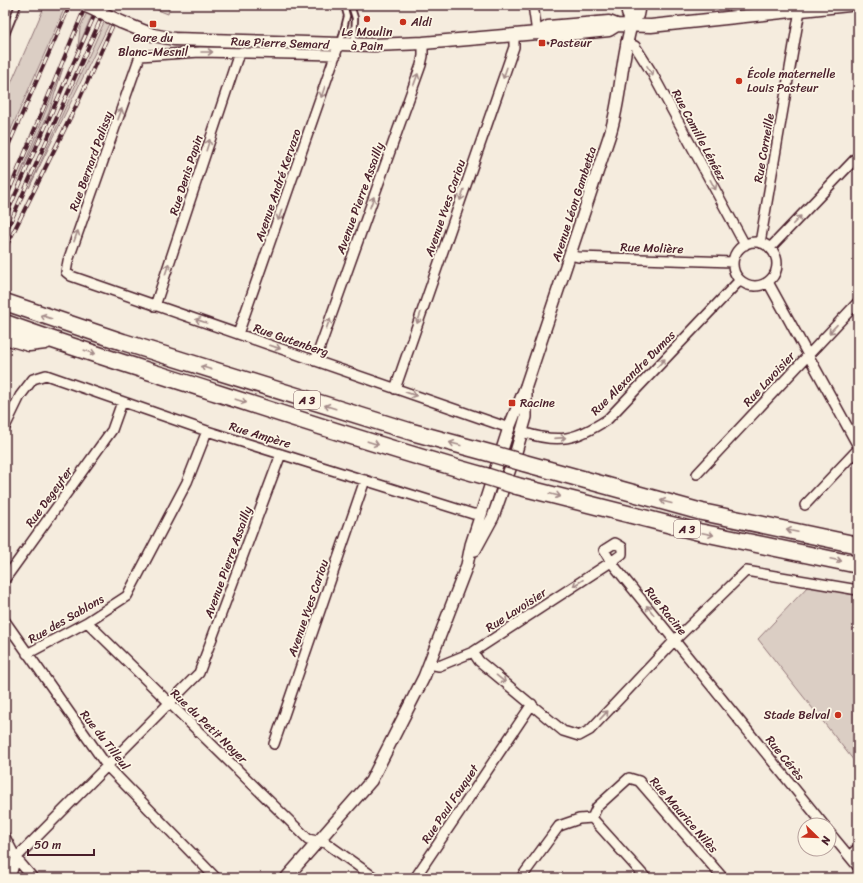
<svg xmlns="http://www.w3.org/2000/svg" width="863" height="883" font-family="Sriracha,sans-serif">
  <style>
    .green { fill: #dbcec4; stroke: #927678 }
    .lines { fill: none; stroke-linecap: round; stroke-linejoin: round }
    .service-casing { stroke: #4a1f2b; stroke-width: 8 }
    .minor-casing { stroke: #4a1f2b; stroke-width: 12 }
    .tertiary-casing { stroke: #4a1f2b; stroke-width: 14 }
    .secondary-casing { stroke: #4a1f2b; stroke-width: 15 }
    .motorway-casing { stroke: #4a1f2b; stroke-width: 19 }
    .service { stroke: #fcf5e5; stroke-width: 4.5 }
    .minor { stroke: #fcf5e5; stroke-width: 9 }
    .tertiary { stroke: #fcf5e5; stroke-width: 11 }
    .secondary { stroke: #fcf5e5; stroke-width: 12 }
    .motorway { stroke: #fcf5e5; stroke-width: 16 }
    .rail-casing { stroke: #4a1f2b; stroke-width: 4 }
    .rail { stroke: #fcf5e5; stroke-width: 2.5; stroke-dasharray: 8; stroke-linecap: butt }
    .secondary-bridge-casing { stroke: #4a1f2b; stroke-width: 15; stroke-linecap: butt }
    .motorway-bridge-casing { stroke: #4a1f2b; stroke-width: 19; stroke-linecap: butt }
    .secondary-bridge { stroke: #fcf5e5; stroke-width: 12 }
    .motorway-bridge { stroke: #fcf5e5; stroke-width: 16 }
    .oneway { stroke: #a38a88 }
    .poi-dot { fill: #c8321e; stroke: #fcf5e5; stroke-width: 1.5 }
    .labels { text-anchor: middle; stroke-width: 3.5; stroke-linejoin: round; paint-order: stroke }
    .shield { fill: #fcf5e5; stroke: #7f5f63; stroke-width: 1 }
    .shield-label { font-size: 11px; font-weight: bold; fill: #4a1f2b }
    .poi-label { font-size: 12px; fill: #4a1f2b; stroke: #fcf5e5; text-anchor: start }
    .street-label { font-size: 12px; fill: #4a1f2b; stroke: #fcf5e5 }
  </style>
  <rect width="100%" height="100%" fill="#f5ecde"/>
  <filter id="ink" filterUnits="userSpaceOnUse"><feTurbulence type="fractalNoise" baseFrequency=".025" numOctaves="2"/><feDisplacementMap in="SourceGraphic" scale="8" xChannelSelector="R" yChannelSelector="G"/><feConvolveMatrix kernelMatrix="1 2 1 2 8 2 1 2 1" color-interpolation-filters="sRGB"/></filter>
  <g filter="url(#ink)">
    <!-- green -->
    <path class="green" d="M45,5h21l-61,138v-46z
      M145,5h25l-2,9z
      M88,10l5,3 -15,34 2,-19z
      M105,20l5,2 -81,166z
      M63,68l-14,44 -32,70z
      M809,585l49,11v170l-100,-127z"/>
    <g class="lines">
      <!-- service casing -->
      <g class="service-casing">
        <path id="service" d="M351,5l4,13 -1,25
          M5,37l13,-32
          M340,44l7,-28 -3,-11"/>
      </g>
      <!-- minor casing -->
      <g class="minor-casing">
        <path id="minor" d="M533,5l4,28
          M626,42l9,4 17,27 93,172
          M336,55l-136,-3 -60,4 -72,205 -2,11 5,4 438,152
          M733 264a22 22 0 1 1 44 0a22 22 0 1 1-44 0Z
          M760,243l40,-233
          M770,248l88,-92
          M570,255l8,2 155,5
          M768,282l90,164
          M155,306l82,-247 5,-7
          M238,334l99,-284
          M315,361l106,-296 2,-9v-13
          M395,389l119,-342v-12
          M5,427l15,-31 13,-17 13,-4 161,56 266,83h9
          M522,432c37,12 54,8 86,-13l132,-139
          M697,474l161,-172
          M805,505l53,-56
          M5,579l107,-149 10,-28
          M5,621l102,145 109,112
          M87,622l221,217 18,4 49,35
          M473,652l6,9 84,70 16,5 11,-6 85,-90 71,-69 112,19
          M27,654l60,-32 40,-26 60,-114 20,-51
          M429,664l10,2 34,-14 138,-90 11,-8v-7l-7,-4 -11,7 7,12 213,263
          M274,744l91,-264
          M592,818l5,-11 32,-29 10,3 84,97
          M829,832l29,35
          M5,837l11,21 17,20
          M849,856l9,-8
          M10,878l6,-20 183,-185 82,-219
          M415,878l117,-174
          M521,878l38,-52 20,-7 13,-1 54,60"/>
      </g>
      <!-- tertiary casing -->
      <g class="tertiary-casing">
        <path id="tertiary" d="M475,550l18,-33 23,-65 10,-35v-26
          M286,878l85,-97 53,-104 43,-112 4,-20 38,-117 17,-42 84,-252c11,-35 11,-73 21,-108"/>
      </g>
      <!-- secondary casing -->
      <g class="secondary-casing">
        <path id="secondary" d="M629,5l-1,8 4,10
          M121,22l32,13 21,4 200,6 49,-2 114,-10 12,3 60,-6 8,-5
          M631,26l6,-11 2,-10
          M537,33l11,-6 61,-5 8,3 34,1 198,-21"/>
      </g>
      <!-- motorway casing -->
      <g class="motorway-casing">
        <path id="motorway" d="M5,302l118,40 289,90 81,22
          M5,323c70,26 141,47 212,70 89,29 178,58 268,83
          M5,336l24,7 16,-2
          M524,463l178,49 156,33
          M517,486l182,46 159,33"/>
      </g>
      <!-- service -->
      <use href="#service" class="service"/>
      <!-- minor -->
      <use href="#minor" class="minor"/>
      <!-- tertiary -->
      <use href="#tertiary" class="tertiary"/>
      <!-- secondary -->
      <use href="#secondary" class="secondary"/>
      <!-- motorway -->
      <use href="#motorway" class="motorway"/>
      <!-- rail casing -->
      <g class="rail-casing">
        <path id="rail" d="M5,153l65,-148
          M5,201l81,-196
          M5,218l94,-213
          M5,234l102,-229
          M5,249l75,-151 37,-82"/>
      </g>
      <!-- rail -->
      <use href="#rail" class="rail"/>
      <!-- secondary-bridge casing -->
      <g class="secondary-bridge-casing">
        <path id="secondary-bridge" d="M84,5l37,17"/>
      </g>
      <!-- motorway-bridge casing -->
      <g class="motorway-bridge-casing">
        <path id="motorway-bridge" d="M493,454l31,9
          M485,476l32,10"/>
      </g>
      <!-- secondary-bridge -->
      <use href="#secondary-bridge" class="secondary-bridge"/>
      <!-- motorway-bridge -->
      <use href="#motorway-bridge" class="motorway-bridge"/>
    </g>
    <!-- one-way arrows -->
    <defs><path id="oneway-shaft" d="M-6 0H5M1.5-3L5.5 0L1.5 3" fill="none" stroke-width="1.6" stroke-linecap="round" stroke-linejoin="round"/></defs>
    <g class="oneway">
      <use href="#oneway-shaft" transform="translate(207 52)"/>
      <use href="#oneway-shaft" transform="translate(650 71) rotate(60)"/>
      <use href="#oneway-shaft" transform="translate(505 73) rotate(109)"/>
      <use href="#oneway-shaft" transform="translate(416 79) rotate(-70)"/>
      <use href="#oneway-shaft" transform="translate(323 92) rotate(109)"/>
      <use href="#oneway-shaft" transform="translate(120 114) rotate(-70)"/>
      <use href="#oneway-shaft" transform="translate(208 145) rotate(-72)"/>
      <use href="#oneway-shaft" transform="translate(713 185) rotate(62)"/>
      <use href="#oneway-shaft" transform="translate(462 195) rotate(109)"/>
      <use href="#oneway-shaft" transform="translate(372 202) rotate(-70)"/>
      <use href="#oneway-shaft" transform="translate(280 215) rotate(109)"/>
      <use href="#oneway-shaft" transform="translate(797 220) rotate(-46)"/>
      <use href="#oneway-shaft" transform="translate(76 236) rotate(-70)"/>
      <use href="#oneway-shaft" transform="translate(167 269) rotate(-72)"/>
      <use href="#oneway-shaft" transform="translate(46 317) rotate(-162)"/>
      <use href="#oneway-shaft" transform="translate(419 318) rotate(109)"/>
      <use href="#oneway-shaft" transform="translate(201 321) rotate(-161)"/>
      <use href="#oneway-shaft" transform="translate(328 324) rotate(-70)"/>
      <use href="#oneway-shaft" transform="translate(833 329) rotate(133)"/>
      <use href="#oneway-shaft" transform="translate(275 347) rotate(19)"/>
      <use href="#oneway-shaft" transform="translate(90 352) rotate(18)"/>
      <use href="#oneway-shaft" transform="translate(661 363) rotate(-46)"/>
      <use href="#oneway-shaft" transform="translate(206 368) rotate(-163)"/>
      <use href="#oneway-shaft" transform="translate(411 394) rotate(19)"/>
      <use href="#oneway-shaft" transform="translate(241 401) rotate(18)"/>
      <use href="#oneway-shaft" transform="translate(330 407) rotate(-163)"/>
      <use href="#oneway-shaft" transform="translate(560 438) rotate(-4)"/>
      <use href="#oneway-shaft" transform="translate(373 443) rotate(18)"/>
      <use href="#oneway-shaft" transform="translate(455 444) rotate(-165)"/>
      <use href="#oneway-shaft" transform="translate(555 495) rotate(14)"/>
      <use href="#oneway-shaft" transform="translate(666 502) rotate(-165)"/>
      <use href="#oneway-shaft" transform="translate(792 531) rotate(-168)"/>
      <use href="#oneway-shaft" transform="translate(708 534) rotate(12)"/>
      <use href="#oneway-shaft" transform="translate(836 560) rotate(12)"/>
      <use href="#oneway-shaft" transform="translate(578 583) rotate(147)"/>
      <use href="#oneway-shaft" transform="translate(650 610) rotate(-129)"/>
      <use href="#oneway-shaft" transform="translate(501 679) rotate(39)"/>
      <use href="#oneway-shaft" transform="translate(604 715) rotate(-47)"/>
    </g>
  </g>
  <!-- markers -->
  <g class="poi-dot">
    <circle cx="367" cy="19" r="4"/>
    <circle cx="403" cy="22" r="4"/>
    <rect x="149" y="20" width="8" height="8" rx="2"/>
    <rect x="538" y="39" width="8" height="8" rx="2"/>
    <circle cx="739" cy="81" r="4"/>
    <rect x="508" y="399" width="8" height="8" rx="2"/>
    <circle cx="838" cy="715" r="4"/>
  </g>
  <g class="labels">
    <!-- shield labels -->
    <g class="shield">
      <rect x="294" y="391" width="26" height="18" rx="3"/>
      <rect x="674" y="520" width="26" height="18" rx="3"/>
    </g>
    <g class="shield-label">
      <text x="307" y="404">A 3</text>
      <text x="687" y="533">A 3</text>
    </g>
    <!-- poi labels -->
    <g class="poi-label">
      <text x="411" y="26">Aldi</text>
      <text x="367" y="36" text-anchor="middle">Le Moulin<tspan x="367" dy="14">à Pain</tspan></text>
      <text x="153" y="42" text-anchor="middle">Gare du<tspan x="153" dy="14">Blanc-Mesnil</tspan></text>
      <text x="550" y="47">Pasteur</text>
      <text x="747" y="78">École maternelle<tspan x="747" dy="14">Louis Pasteur</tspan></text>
      <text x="520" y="407">Racine</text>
      <text x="830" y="719" text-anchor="end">Stade Belval</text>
    </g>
    <!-- street labels -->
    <g class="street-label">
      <text transform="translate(280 43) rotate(2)" y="4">Rue Pierre Semard</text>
      <text transform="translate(699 135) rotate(62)" y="4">Rue Camille Lénéez</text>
      <text transform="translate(764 148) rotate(-80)" y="4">Rue Corneille</text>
      <text transform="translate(91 161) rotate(-70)" y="4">Rue Bernard Palissy</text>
      <text transform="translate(186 175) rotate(-72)" y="4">Rue Denis Papin</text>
      <text transform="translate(278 185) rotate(-71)" y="4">Avenue André Kervazo</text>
      <text transform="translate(360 198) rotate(-70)" y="4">Avenue Pierre Assailly</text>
      <text transform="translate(574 204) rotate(-72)" y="4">Avenue Léon Gambetta</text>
      <text transform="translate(445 208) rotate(-71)" y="4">Avenue Yves Cariou</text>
      <text transform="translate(652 248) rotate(2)" y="4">Rue Molière</text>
      <text transform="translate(291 340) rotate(19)" y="4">Rue Gutenberg</text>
      <text transform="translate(633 373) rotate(-45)" y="4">Rue Alexandre Dumas</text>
      <text transform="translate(769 379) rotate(-47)" y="4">Rue Lavoisier</text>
      <text transform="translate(260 435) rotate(17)" y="4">Rue Ampère</text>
      <text transform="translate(49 497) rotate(-54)" y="4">Rue Degeyter</text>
      <text transform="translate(228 562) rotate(-70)" y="4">Avenue Pierre Assailly</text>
      <text transform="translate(308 608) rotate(-71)" y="4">Avenue Yves Cariou</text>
      <text transform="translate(516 610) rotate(-33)" y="4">Rue Lavoisier</text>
      <text transform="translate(666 611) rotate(51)" y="4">Rue Racine</text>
      <text transform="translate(66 619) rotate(-30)" y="4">Rue des Sablons</text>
      <text transform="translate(209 726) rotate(44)" y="4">Rue du Petit Noyer</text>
      <text transform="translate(105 740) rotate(52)" y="4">Rue du Tilleul</text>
      <text transform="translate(785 758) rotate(51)" y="4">Rue Cérès</text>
      <text transform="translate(450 804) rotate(-56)" y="4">Rue Paul Fouquet</text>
      <text transform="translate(684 815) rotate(49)" y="4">Rue Maurice Nilès</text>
    </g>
  </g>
  <!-- margin -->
  <rect width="863" height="883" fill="none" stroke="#fcf5e5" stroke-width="20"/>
  <rect x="10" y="10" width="843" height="863" fill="none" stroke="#4a1f2b" stroke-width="1.5" filter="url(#ink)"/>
  <!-- north arrow -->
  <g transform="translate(817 837) rotate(113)"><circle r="19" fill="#fcf5e5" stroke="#b59f9b"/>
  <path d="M0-3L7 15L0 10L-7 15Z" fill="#c8321e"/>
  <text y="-6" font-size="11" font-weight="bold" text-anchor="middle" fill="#4a1f2b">N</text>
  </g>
  <!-- scale -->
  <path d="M28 849v6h66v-6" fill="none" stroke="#4a1f2b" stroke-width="2"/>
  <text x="34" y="849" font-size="12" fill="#4a1f2b" stroke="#fcf5e5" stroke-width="3" paint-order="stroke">50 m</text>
</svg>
